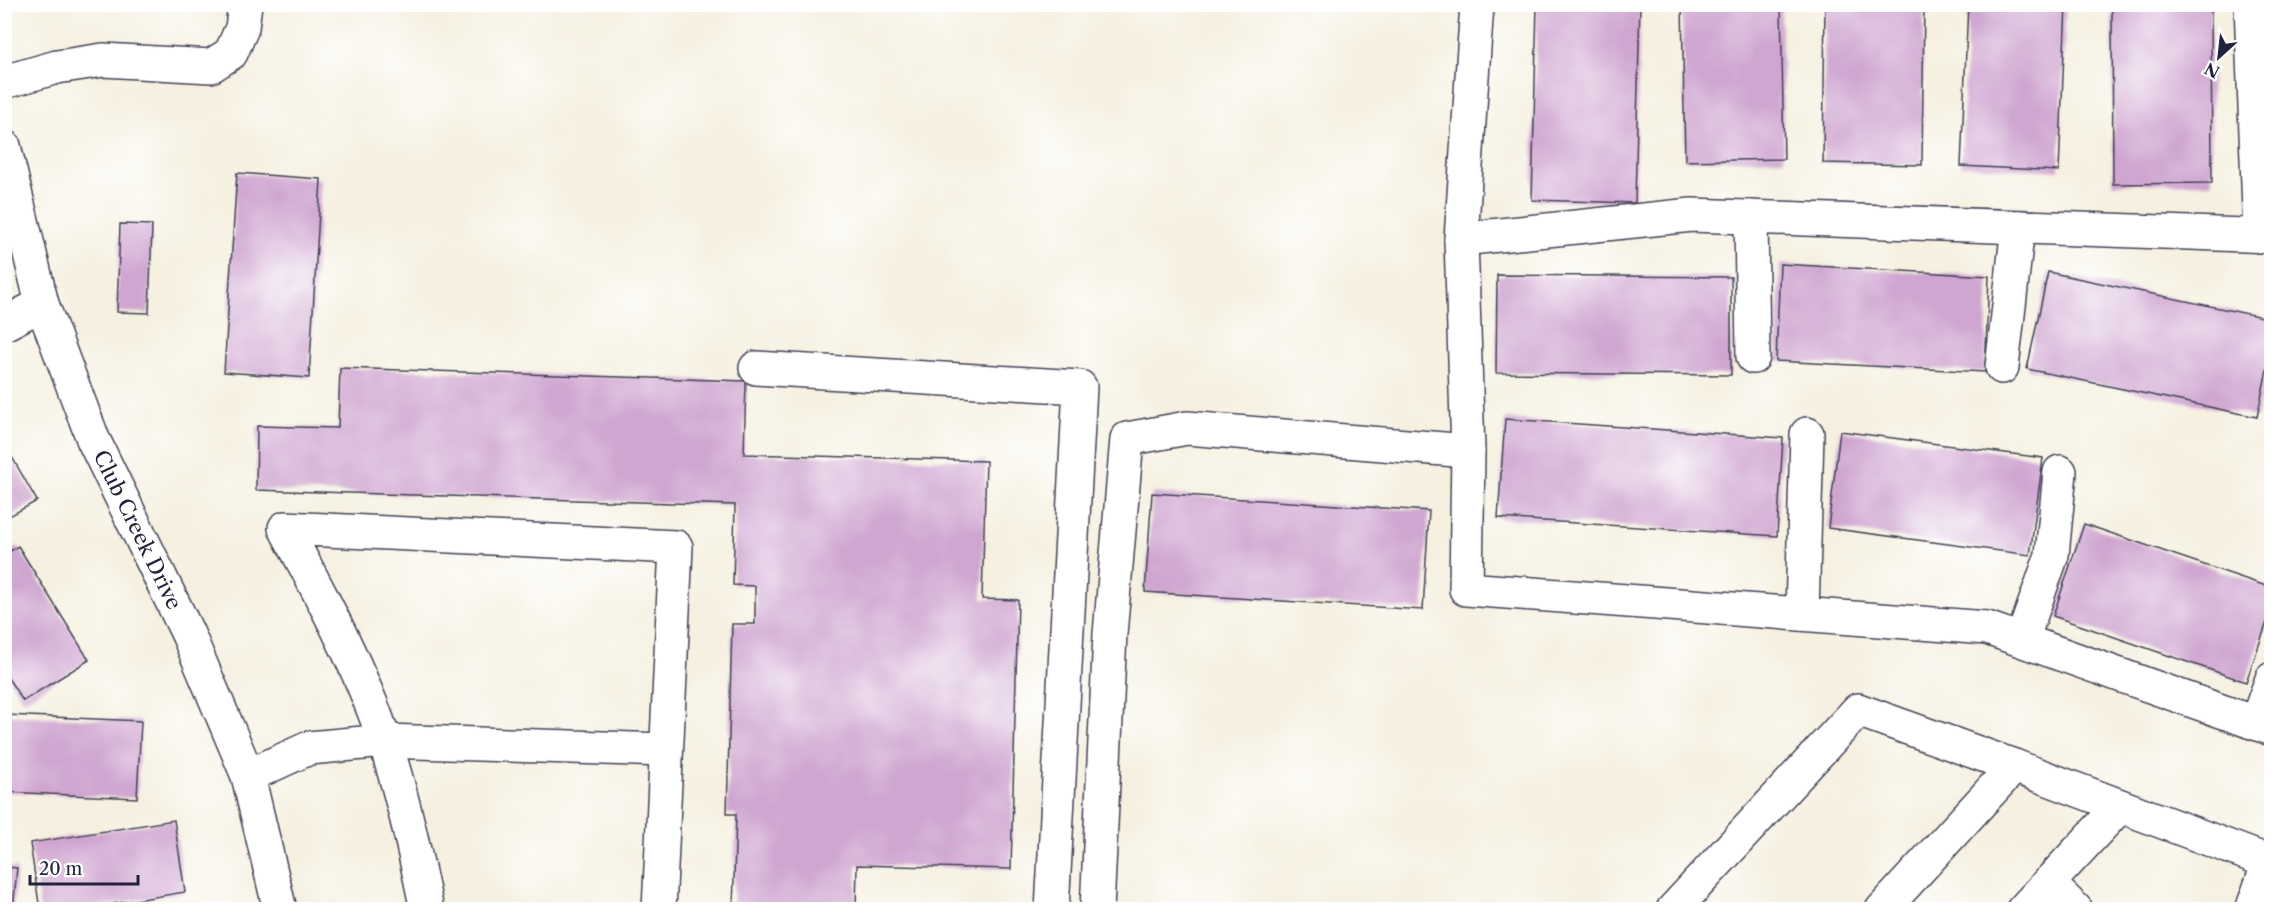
<svg xmlns="http://www.w3.org/2000/svg" width="2276" height="914" font-family="'Libre Caslon Text',serif">
  <style>
    .building { fill: #cfa6d0 }
    .lines { fill: none; stroke-linecap: round; stroke-linejoin: round }
    .minor-casing { stroke: #424154; stroke-width: 36 }
    .minor { stroke: #fff; stroke-width: 33 }
    .labels { text-anchor: middle; stroke-width: 5; stroke-linejoin: round; paint-order: stroke }
    .street-label { font-size: 21px; fill: #22223b; stroke: #fff }
  </style>
  <rect width="100%" height="100%" fill="#fff"/>
  <filter id="ink" filterUnits="userSpaceOnUse"><feTurbulence type="fractalNoise" baseFrequency=".0167" numOctaves="2"/><feDisplacementMap in="SourceGraphic" scale="12" xChannelSelector="R" yChannelSelector="G"/><feConvolveMatrix kernelMatrix="1 2 1 2 8 2 1 2 1" color-interpolation-filters="sRGB"/></filter>
  <filter id="wash" filterUnits="userSpaceOnUse"><feTurbulence type="fractalNoise" baseFrequency=".008" numOctaves="4" result="noise"/><feDisplacementMap in="SourceGraphic" scale="24" xChannelSelector="R" yChannelSelector="G"/><feGaussianBlur stdDeviation="1.35" result="paint"/><feColorMatrix in="noise" values="0 0 0 0 0 0 0 0 0 0 0 0 0 0 0 0 0 1.4 0 .05"/><feComposite in="paint" operator="in"/></filter>
  <g filter="url(#wash)">
    <rect width="100%" height="100%" fill="#f5f0e0"/>
    <g id="blocks">
      <!-- building -->
      <path class="building" d="M1537,4h103l-5,199 -103,-3z
        M1682,4h99l3,155 -99,2z
        M1825,4h99l-2,161 -99,-2z
        M1968,4h98l-7,167 -98,-5z
        M2112,4h99l1,179 -99,1z
        M237,173l84,6 -12,199 -85,-6z
        M120,224l32,1 -3,88 -32,-1z
        M1780,264l209,12 -4,96 -209,-11z
        M2048,272l224,47v27l-15,71 -230,-48z
        M1497,275l234,2v98l-235,-2z
        M340,368l406,13 -2,73 242,7 -4,138 36,1 -7,269 -154,-4 -1,45h-123l3,-96h-9l5,-190h23v-38l-22,-1 2,-80 -479,-15 1,-64 81,2z
        M1505,419l278,19 -6,98 -279,-18z
        M1840,431l203,27 -13,97 -202,-27z
        M4,443l33,58 -33,18z
        M1152,493l277,18 -6,99 -278,-18z
        M2084,524l188,64v20l-26,74 -193,-66z
        M18,546l71,114 -66,41 -19,-29v-117z
        M5,715l136,6 -4,77 -132,-6z
        M174,820l11,72 -109,18h-36l-10,-67z
        M4,867l13,1 -4,42h-9z"/>
    </g>
  </g>
  <g filter="url(#ink)">
    <use href="#blocks" fill-opacity="0" stroke="#424154" stroke-width="1.5"/>
    <g class="lines">
      <!-- minor casing -->
      <g class="minor-casing">
        <g id="minor">
          <path d="M2251,4l9,232"/>
          <path d="M4,82l53,-15 46,-7 108,6 20,-13 11,-25 3,-24"/>
          <path id="s1" d="M4,146l38,158 51,135 95,195 60,142 32,134"/>
          <path d="M1751,217l2,140"/>
          <path d="M2272,236l-580,-21 -231,24 7,212 -2,138 521,39 285,101"/>
          <path d="M1461,239l16,-235"/>
          <path d="M4,324l38,-20"/>
          <path d="M2002,367l16,-140"/>
          <path d="M756,368l324,19 -28,523"/>
          <path d="M1802,614l5,-180"/>
          <path d="M2022,640l30,-85 8,-83"/>
          <path d="M2256,723l16,-44"/>
          <path d="M248,776l61,-28 76,-7 281,9"/>
          <path d="M2048,883l28,27"/>
          <path d="M427,910c-12,-57 -24,-113 -42,-168 -25,-75 -63,-145 -100,-214l391,19 -17,363"/>
          <path d="M1097,910l13,-276 17,-195 60,-11 281,23"/>
          <path d="M1673,910l185,-200 156,56"/>
          <path d="M1882,910l132,-144 258,97"/>
          <path d="M2023,910l97,-104"/>
          <path d="M2252,910l17,-48"/>
        </g>
      </g>
      <!-- minor -->
      <use href="#minor" class="minor"/>
    </g>
  </g>
  <g class="labels">
    <!-- street labels -->
    <g class="street-label">
      <text dy="7" stroke="none"><textPath href="#s1" startOffset="408">Club Creek Drive</textPath></text>
    </g>
  </g>
  <!-- margin -->
  <rect width="2276" height="914" fill="none" stroke="#fff" stroke-width="24"/>
  <!-- north arrow -->
  <g transform="translate(2219 57) rotate(207)" stroke="#ffffff" stroke-width="4.5" paint-order="stroke">
  <path d="M0-4.5L10 22L0 15L-10 22Z" fill="#22223b"/>
  <text y="-9" font-size="16" font-weight="bold" text-anchor="middle" fill="#22223b">N</text>
  </g>
  <!-- scale -->
  <path d="M30 875v9h108v-9" fill="none" stroke="#22223b" stroke-width="3"/>
  <text x="39" y="875" font-size="18" fill="#22223b" stroke="#ffffff" stroke-width="4.5" paint-order="stroke">20 m</text>
</svg>
